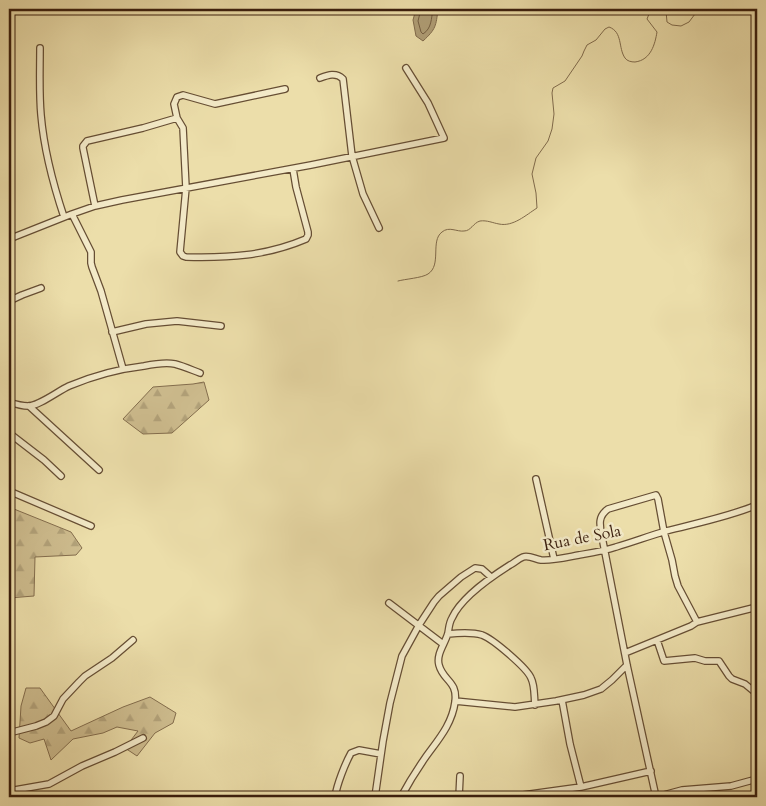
<svg xmlns="http://www.w3.org/2000/svg" width="766" height="806" font-family="Cardo,serif">
  <style>
    .forest { fill: url(#forest-firs); stroke: #846e4e }
    .water { fill: #af9d75; stroke: #806a4b }
    .lines { fill: none; stroke-linecap: round; stroke-linejoin: round }
    .shore { stroke: #745e41; stroke-width: 1 }
    .stream { stroke: #806a4b; stroke-width: 1 }
    .minor-casing { stroke: #664e34; stroke-width: 8 }
    .minor { stroke: #f3eac8; stroke-width: 5.5 }
    .labels { text-anchor: middle; stroke-width: 5; stroke-linejoin: round; paint-order: stroke }
    .street-label { font-size: 16px; fill: #3a1e0d; stroke: #f3eac8 }
  </style>
  <defs>
    <pattern id="forest-firs" width="22" height="20" patternUnits="userSpaceOnUse" patternTransform="scale(1.25)"><rect width="22" height="20" fill="#cebd8f"/><path d="M5 1l3.5 6h-7zM16 11l3.5 6h-7z" fill="#b2a27a"/></pattern>
  </defs>
  <rect width="100%" height="100%" fill="#ecdeaa"/>
  <filter id="stains"><feTurbulence type="fractalNoise" baseFrequency=".004" numOctaves="4"/><feColorMatrix values="0 0 0 0 .2 0 0 0 0 .09 0 0 0 0 .02 0 0 0 .5 -.17"/></filter>
  <radialGradient id="worn" r=".72"><stop offset=".6" stop-color="#630" stop-opacity="0"/><stop offset="1" stop-color="#630" stop-opacity=".3"/></radialGradient>
  <!-- forest -->
  <path class="forest" d="M204,382l5,18 -37,33 -29,1 -20,-15 30,-32 40,-3z
    M9,507l62,25 11,16 -6,7 -41,2 -1,39 -25,2z
    M26,688h14l31,43 52,-24 27,-10 26,16 -3,10 -18,10 -18,23 -12,-8 13,-17 -21,-4 -14,6 -30,6 -22,21 -7,-21 -14,4 -11,-5 2,-32z"/>
  <!-- water -->
  <path class="water" d="M416,9h22c-2,17 -2,20 -15,32l-7,-5 -3,-16z"/>
  <g class="lines">
    <!-- shore -->
    <path class="shore" d="M421,9l-3,12 3,11 2,2c9,-6 8,-15 10,-25"/>
    <!-- stream -->
    <path class="stream" d="M662,9l4,2 1,11 5,3 9,1 8,-4 6,-8 -1,-5
      M398,281c7,-2 24,-3 30,-7 14,-9 2,-33 14,-42 7,-6 15,0 22,-1 7,0 9,-8 16,-10 7,-1 13,2 19,3 14,3 27,-9 38,-16l-1,-15 -4,-19 4,-16 12,-17 4,-12 2,-15 -2,-21 1,-5 12,-7 17,-25 2,-5 3,-6 9,-5 9,-11 4,-2c14,5 9,21 16,31 2,3 6,4 10,4 16,-2 20,-18 22,-30l-10,-13 4,-10"/>
    <!-- minor casing -->
    <g class="minor-casing">
      <path id="minor" d="M40,48c0,22 -1,45 1,67 3,35 12,69 23,102
        M320,78c8,-3 16,-6 23,1l9,77 11,38 16,34
        M285,89l-70,15 -32,-9 -6,2 -3,7 3,14 6,10 3,60 -6,64 3,4 3,1c43,1 80,-1 120,-18l2,-4v-3l-12,-45 -3,-18
        M95,206l-12,-58v-2l4,-5 56,-13 34,-10
        M72,214l19,38v11l1,4 9,24 22,78
        M9,239l63,-25 23,-8 27,-6 189,-35 133,-27 -16,-35 -22,-35
        M9,301l13,-6 19,-7
        M112,332l34,-8 31,-3 44,5
        M9,402c6,2 12,4 19,4 11,0 30,-15 41,-20 24,-10 49,-17 75,-20 10,-2 21,-4 31,-2 8,2 17,6 25,9
        M29,406l70,64
        M9,433l35,27 17,16
        M536,479l18,80
        M9,491l82,35
        M389,603l54,41
        M697,622l60,-15
        M448,634c10,-1 24,-2 34,1 11,4 45,33 49,43 4,8 3,18 4,27
        M657,640l7,21 31,-3 10,3h14l10,15 3,3 13,5 12,10
        M625,653l66,-27 6,-4 -19,-36 -3,-10 -3,-16 -8,-28 -6,-33 -2,-4 -48,14c-11,8 -8,17 -6,28l25,128 29,132
        M562,700l8,44 11,43
        M455,701l60,6 41,-6 28,-6 17,-6 11,-9 15,-15
        M9,733l27,-7 10,-4 8,-6 9,-17 16,-17 6,-6 27,-18 21,-18
        M9,791l40,-7 33,-18 33,-14 28,-14
        M335,797c2,-13 10,-33 16,-44l8,-3 22,4
        M375,797l8,-56 7,-38 12,-47 17,-31 15,-23 5,-6 22,-19 14,-9 7,1 9,8
        M401,797c7,-13 15,-26 24,-39 12,-17 27,-33 30,-56 3,-21 -12,-21 -16,-37 -3,-11 6,-21 9,-32 1,-5 1,-10 4,-15 9,-20 39,-41 58,-53 4,-2 8,-6 13,-8 6,-2 12,2 18,3 11,1 27,-3 38,-5 12,-2 25,-4 37,-8 17,-5 33,-11 50,-16 31,-8 62,-14 91,-26
        M459,797l1,-21
        M508,797l73,-10 70,-16
        M656,797l26,-7 49,-4 22,-6 3,-2 1,-6"/>
    </g>
    <!-- minor -->
    <use href="#minor" class="minor"/>
  </g>
  <g class="labels">
    <!-- street labels -->
    <g class="street-label">
      <text transform="translate(582 537) rotate(-11)" y="6">Rua de Sola</text>
    </g>
  </g>
  <!-- margin -->
  <rect width="766" height="806" fill="none" stroke="#ecdeaa" stroke-width="30"/>
  <rect x="10" y="10" width="746" height="786" fill="none" stroke="#3a1e0d" stroke-width="2.5"/>
  <rect x="15" y="15" width="736" height="776" fill="none" stroke="#3a1e0d"/>
  <rect width="100%" height="100%" filter="url(#stains)"/>
  <rect width="100%" height="100%" fill="url(#worn)"/>
</svg>
